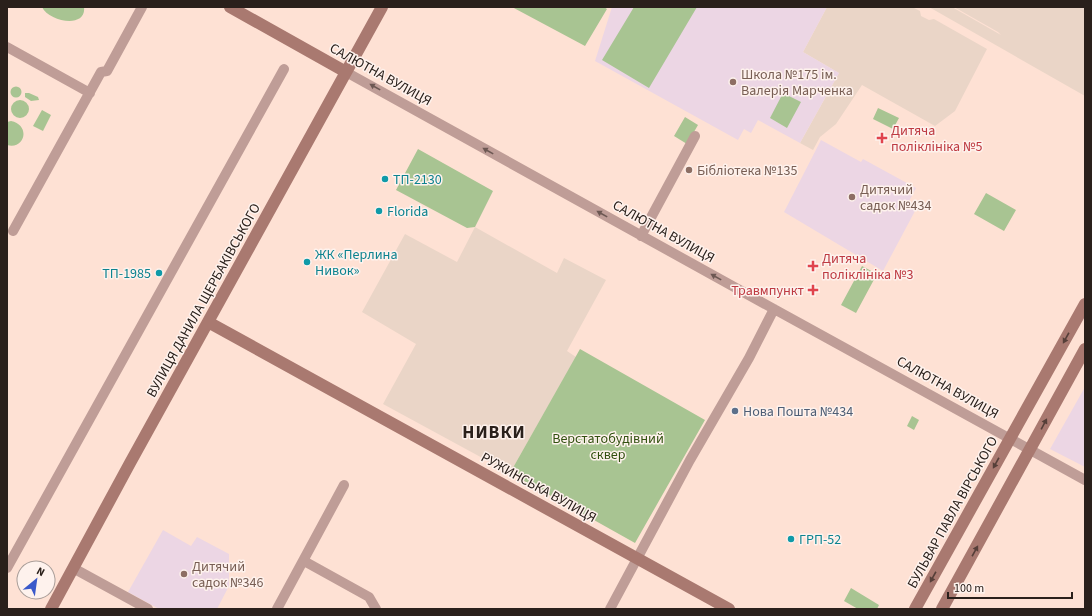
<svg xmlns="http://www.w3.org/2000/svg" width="1092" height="616" font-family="'Source Sans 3',sans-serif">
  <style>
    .industrial { fill: #ead5c7 }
    .education { fill: #ecd6e4 }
    .green { fill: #a8c492 }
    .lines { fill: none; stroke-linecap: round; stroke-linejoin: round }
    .street { stroke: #bf9d97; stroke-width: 10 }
    .secondary { stroke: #a97970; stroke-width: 12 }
    .oneway { fill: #6d5853 }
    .oneway2 { fill: #563f39 }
    .education-dot { fill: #8d6e63; stroke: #fef2ed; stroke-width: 1.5 }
    .health-dot { fill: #e0444e; stroke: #fef2ed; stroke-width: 1.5 }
    .culture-dot { fill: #0f9aa8; stroke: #fef2ed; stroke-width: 1.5 }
    .service-dot { fill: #5c6f8a; stroke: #fef2ed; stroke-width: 1.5 }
    .labels { text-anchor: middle; stroke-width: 3; stroke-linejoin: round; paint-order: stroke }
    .street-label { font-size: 14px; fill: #2a201b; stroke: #fef2ed }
    .education-label { font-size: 14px; fill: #785e54; stroke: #fef2ed; text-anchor: start }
    .health-label { font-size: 14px; fill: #be3a42; stroke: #fef2ed; text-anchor: start }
    .culture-label { font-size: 14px; fill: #0d838f; stroke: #fef2ed; text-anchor: start }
    .service-label { font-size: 14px; fill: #4e5e75; stroke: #fef2ed; text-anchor: start }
    .park-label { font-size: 14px; fill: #31500f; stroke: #fef2ed }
    .district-label { font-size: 18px; font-weight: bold; letter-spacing: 1px; fill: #2a201b; stroke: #fef2ed }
  </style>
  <rect width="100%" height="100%" fill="#fee1d4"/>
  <!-- industrial -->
  <path class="industrial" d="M827,7h85l8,4 1,5 8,4 5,-1 53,30 -32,62 -20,15 -73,-41 -26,39 -16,13 -7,13 -13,-7 39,-70 -36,-21z
    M929,7h23l49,28 -3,-3 -44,-25h131v89z
    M475,227l82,46 7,-15 42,22 -39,71 9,6 -66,116 -127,-69 33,-60 -54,-32 43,-78 52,28z"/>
  <!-- education -->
  <path class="education" d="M612,7h215l-24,45 36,21 -39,70 -42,-23 -7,13 -7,-4 -6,11 -143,-79z
    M821,140l40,22 2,-3 53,29 -9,17 8,6 -32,60 -99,-59z
    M1085,387v80l-35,-18z
    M163,530l28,16 6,-9 32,17v32l-12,23h-58l-31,-17z"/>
  <!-- green -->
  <path class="green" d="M42,7h42c3,22 -35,15 -42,0z
    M512,7h92l3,2 -22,37z
    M634,7h63l-48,81 -47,-28z
    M10.5 92a5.5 5.5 0 1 1 11 0a5.5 5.5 0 1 1-11 0Z
    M25,93h4l9,4 1,3 -8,1 -6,-4z
    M783,93l18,9 -14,26 -17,-10z
    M11 109a9 9 0 1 1 18 0a9 9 0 1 1-18 0Z
    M878,108l21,10 -6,11 -20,-10z
    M42,110l9,5 -8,16 -10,-5z
    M685,117l13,8 -11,19 -13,-8z
    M11,121c20,4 14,29 -4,24v-23z
    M418,149l75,42 -18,36 -8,1 -71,-38z
    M986,193l30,17 -12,21 -30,-17z
    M862,266l15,8 -21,39 -15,-8z
    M580,349l125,71 -70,123 -125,-70z
    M912,416l7,4 -5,10 -7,-4z
    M851,588l28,17 -2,4h-19l-14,-8z"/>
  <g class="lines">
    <!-- street -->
    <path class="street" d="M7,47l83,46
      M346,72l428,237 311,171
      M13,231l88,-159 6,-1 35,-64
      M641,236l54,-100
      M304,561l65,36 7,12
      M7,568l277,-499
      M73,568l75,41
      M277,609l67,-124
      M610,609l80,-149 59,-102 25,-49"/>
    <!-- secondary -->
    <path class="secondary" d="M230,7l116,65
      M208,322l521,287
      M51,609l79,-146 252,-456
      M915,609l170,-305
      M942,609l143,-260"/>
  </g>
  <!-- one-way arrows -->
  <defs><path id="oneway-solid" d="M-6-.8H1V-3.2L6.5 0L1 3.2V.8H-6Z"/></defs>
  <g class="oneway">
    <use href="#oneway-solid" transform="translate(375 87) rotate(-151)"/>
    <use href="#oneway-solid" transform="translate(488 151) rotate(-151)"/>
    <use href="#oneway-solid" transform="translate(602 214) rotate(-151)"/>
    <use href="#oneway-solid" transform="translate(716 277) rotate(-151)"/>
  </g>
  <g class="oneway2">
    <use href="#oneway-solid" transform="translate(1066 338) rotate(119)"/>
    <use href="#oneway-solid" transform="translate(1044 424) rotate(-62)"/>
    <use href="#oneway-solid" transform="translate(996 463) rotate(119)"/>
    <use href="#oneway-solid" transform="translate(975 551) rotate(-61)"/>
    <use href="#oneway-solid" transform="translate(933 577) rotate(119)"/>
  </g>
  <!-- markers -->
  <g class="education-dot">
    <circle cx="733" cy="82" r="4"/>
    <circle cx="689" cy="170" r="4"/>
    <circle cx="852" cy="197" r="4"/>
    <circle cx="184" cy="574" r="4"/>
  </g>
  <g class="health-dot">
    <path d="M880 132h4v4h4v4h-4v4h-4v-4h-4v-4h4z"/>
    <path d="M811 260h4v4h4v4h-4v4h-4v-4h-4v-4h4z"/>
    <path d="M811 284h4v4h4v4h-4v4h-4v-4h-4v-4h4z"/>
  </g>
  <g class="culture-dot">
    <circle cx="385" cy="179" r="4"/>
    <circle cx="379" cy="211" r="4"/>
    <circle cx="307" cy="262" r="4"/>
    <circle cx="159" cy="273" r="4"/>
    <circle cx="791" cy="539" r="4"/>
  </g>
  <circle class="service-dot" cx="735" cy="411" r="4"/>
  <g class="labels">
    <!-- street labels -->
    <g class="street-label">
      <text transform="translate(381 74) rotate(29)" y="5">САЛЮТНА ВУЛИЦЯ</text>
      <text transform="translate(664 231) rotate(29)" y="5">САЛЮТНА ВУЛИЦЯ</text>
      <text transform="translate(203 300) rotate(-61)" y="5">ВУЛИЦЯ ДАНИЛА ЩЕРБАКІВСЬКОГО</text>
      <text transform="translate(948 387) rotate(29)" y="5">САЛЮТНА ВУЛИЦЯ</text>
      <text transform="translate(539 487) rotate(29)" y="5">РУЖИНСЬКА ВУЛИЦЯ</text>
      <text transform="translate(952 512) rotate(-61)" y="5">БУЛЬВАР ПАВЛА ВІРСЬКОГО</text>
    </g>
    <!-- education labels -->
    <g class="education-label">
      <text x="741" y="79">Школа №175 ім.<tspan x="741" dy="16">Валерія Марченка</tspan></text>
      <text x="697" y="175">Бібліотека №135</text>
      <text x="860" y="194">Дитячий<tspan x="860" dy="16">садок №434</tspan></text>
      <text x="192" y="571">Дитячий<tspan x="192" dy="16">садок №346</tspan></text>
    </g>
    <!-- health labels -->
    <g class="health-label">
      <text x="891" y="135">Дитяча<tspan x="891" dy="16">поліклініка №5</tspan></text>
      <text x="822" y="263">Дитяча<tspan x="822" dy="16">поліклініка №3</tspan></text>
      <text x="804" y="295" text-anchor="end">Травмпункт</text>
    </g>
    <!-- culture labels -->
    <g class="culture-label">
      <text x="393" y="184">ТП-2130</text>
      <text x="387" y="216">Florida</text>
      <text x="315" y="259">ЖК «Перлина<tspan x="315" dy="16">Нивок»</tspan></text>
      <text x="151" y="278" text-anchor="end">ТП-1985</text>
      <text x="799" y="544">ГРП-52</text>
    </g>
    <!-- service labels -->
    <g class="service-label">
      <text x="743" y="416">Нова Пошта №434</text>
    </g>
    <!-- park labels -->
    <g class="park-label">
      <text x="608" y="443">Верстатобудівний<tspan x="608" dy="16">сквер</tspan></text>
    </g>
    <!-- district labels -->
    <g class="district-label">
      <text x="494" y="438">НИВКИ</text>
    </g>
  </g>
  <!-- border -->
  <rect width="1092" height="616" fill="none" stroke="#2a201b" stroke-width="16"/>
  <!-- north arrow -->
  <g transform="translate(36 580) rotate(29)"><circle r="19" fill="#fef2ed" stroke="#a99e99"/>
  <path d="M0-3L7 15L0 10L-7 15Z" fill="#3a59ca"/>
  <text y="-6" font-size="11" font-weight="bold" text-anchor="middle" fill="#2a201b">N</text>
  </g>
  <!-- scale -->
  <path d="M948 592v6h124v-6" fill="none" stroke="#2a201b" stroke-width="2"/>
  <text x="954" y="592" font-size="12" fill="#2a201b" stroke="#fef2ed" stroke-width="3" paint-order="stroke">100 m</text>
</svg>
